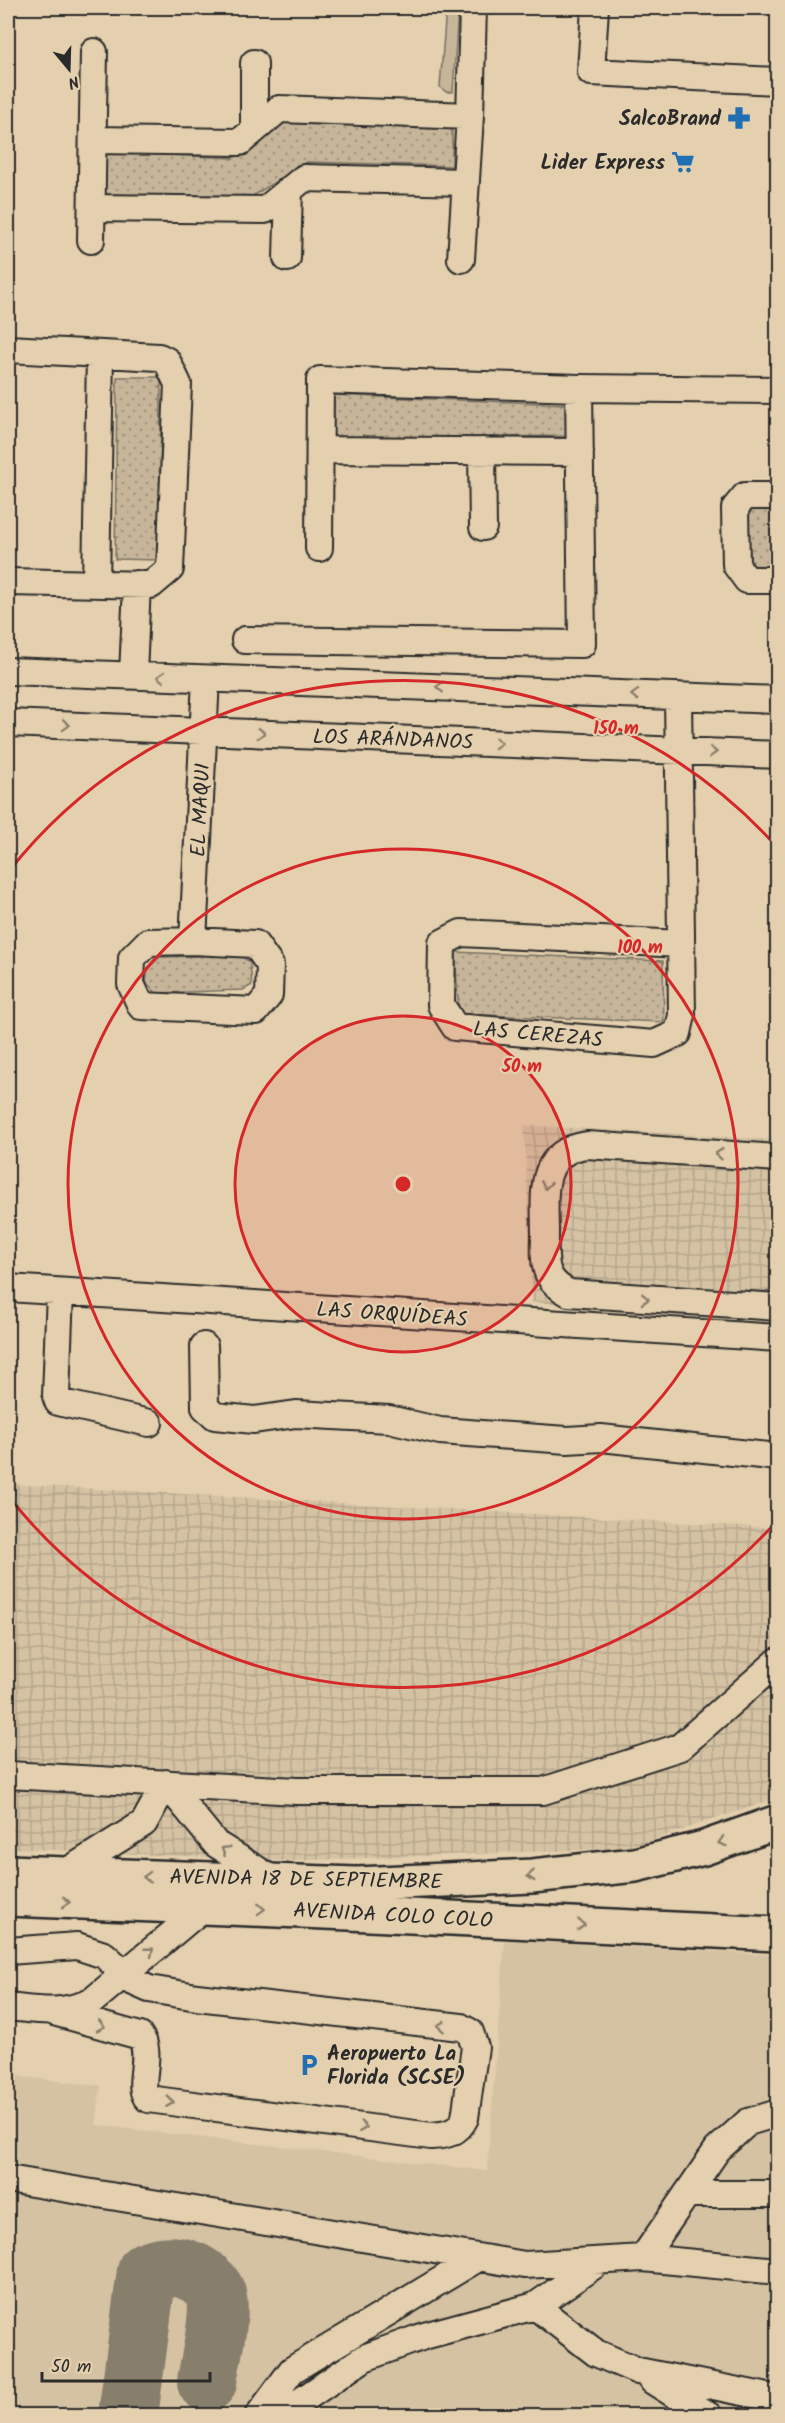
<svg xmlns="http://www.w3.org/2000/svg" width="785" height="2423" font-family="Kalam,sans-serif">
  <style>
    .built { fill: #d4c2a3 }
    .industrial { fill: url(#industrial-grid) }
    .green { fill: #c6b599; stroke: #787062; stroke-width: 1.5 }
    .park { fill: url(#park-dots); stroke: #787062; stroke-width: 1.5 }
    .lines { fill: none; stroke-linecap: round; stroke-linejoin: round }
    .taxiway { stroke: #887e6c; stroke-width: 60 }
    .minor-casing { stroke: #2b2b2b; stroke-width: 30 }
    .major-casing { stroke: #2b2b2b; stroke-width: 38 }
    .minor { stroke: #e4d0ae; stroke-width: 26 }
    .major { stroke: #e4d0ae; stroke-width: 33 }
    .oneway { stroke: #887e6c }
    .ring { fill: none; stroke: #d62828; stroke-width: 3 }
    .labels { text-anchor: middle; stroke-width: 4.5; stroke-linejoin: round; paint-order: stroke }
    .poi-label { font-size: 21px; font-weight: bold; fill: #2b2b2b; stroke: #e4d0ae; text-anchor: end }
    .street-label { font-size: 21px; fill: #2b2b2b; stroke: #e4d0ae }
    .centre { fill: #d62828; stroke: #e4d0ae; stroke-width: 3 }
    .ring-label { font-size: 18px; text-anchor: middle; font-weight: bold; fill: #d62828; stroke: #e4d0ae; stroke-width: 4.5; stroke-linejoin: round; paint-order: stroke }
  </style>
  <defs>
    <pattern id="industrial-grid" width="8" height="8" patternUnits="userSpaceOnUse" patternTransform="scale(1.5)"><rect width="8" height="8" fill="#d4c2a3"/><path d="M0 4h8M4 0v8" fill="none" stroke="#b6a78c"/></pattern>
    <pattern id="park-dots" width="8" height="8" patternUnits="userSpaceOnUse" patternTransform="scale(1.5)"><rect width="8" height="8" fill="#c6b599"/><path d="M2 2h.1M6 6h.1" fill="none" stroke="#a1937d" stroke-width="1.8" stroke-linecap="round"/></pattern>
  </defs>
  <rect width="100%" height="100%" fill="#e4d0ae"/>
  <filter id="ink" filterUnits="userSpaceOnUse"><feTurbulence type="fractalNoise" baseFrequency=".0167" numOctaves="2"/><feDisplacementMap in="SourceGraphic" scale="12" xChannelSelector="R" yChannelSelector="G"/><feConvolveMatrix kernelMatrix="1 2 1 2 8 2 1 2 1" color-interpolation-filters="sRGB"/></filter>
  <g filter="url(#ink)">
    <!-- built -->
    <path class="built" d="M505,1940l272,15v460l-769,1v-341l93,11 -5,39 391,46z"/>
    <!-- industrial -->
    <path class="industrial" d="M524,1125l253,15v178l-245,-16z
      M8,1484l769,44v270l-148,50 -339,13 -282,-13z"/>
    <!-- green -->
    <path class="green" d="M446,8h12l-5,84h-7l-6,-5z"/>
    <!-- park -->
    <path class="park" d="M277,122l175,5v39l-146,-4 -53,34 -150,-1 1,-43 130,6z
      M117,377h44l-1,183 -45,-1z
      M328,395l238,9v32l-236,3z
      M777,507v64h-28l-1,-63z
      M455,952l208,9 1,61 -205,-8z
      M239,955l11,7 2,23 -9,5 -87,3 -10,-11 2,-14 12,-11z"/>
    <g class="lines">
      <!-- taxiway -->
      <path class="taxiway" d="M128,2416l19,-145c15,-6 27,-7 41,-1 12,4 27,15 29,28 4,21 -7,62 -10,84"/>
      <!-- minor casing -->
      <g class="minor-casing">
        <path id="minor" d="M595,8l-4,64 187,9
          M254,63v67
          M93,140l147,2 39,-33 191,7
          M92,208l173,2 39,-32 161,4
          M91,240l3,-188
          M287,258l2,-68
          M461,259l9,-143 3,-108
          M8,349l151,8 8,4 11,23 -8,185 -19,16 -143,-3
          M320,450l260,2
          M482,451l1,76
          M778,496h-33l-10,12 1,57 11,15h31
          M319,548l1,-168 259,8 199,2
          M96,584l4,-230
          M245,640l337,4 -3,-256
          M8,671l770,29
          M133,675l4,-91
          M678,696l4,319 -4,18 -24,11 -199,-17 -14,-22 1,-62 19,-10 220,11
          M8,723l770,32
          M193,941l-45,1 -16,16 -1,26 10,22 115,5 13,-16 1,-30 -15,-21 -62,-3 13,-262
          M778,1158l-191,-13c-50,7 -42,50 -42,89 0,13 -2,29 4,41 4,8 12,14 20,18l209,14
          M8,1288l770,50
          M60,1292l-4,104 2,6 91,21
          M204,1346l1,61 10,9 39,4 42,-6 93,5 51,12 127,9 34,-2 177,19
          M8,1775l289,16h246l137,-44 98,-86
          M63,1874l81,-51 22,-40 50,61 59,37
          M8,1951l69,-5 27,9 10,9 6,12 29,13 48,8 264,30 9,5 5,15 -10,71c-7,15 -18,17 -34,18l-283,-37c-13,-13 6,-45 -8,-63l-86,-24
          M8,2007c31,3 52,8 83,-5l113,-95
          M8,2179l517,86 118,-7 135,13
          M688,2194h90
          M643,2258l74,-108 31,-28 30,-9
          M535,2306l61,47 42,18 140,28
          M653,2381l56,35
          M258,2416l34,-46 186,-112
          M279,2416l85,-58 60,-22 111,-30 64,-44"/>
      </g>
      <!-- major casing -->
      <g class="major-casing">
        <path id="major" d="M8,1872l349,12 175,-8 103,-11 69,-17 74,-26
          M8,1899l341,14 429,21"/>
      </g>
      <!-- minor -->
      <use href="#minor" class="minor"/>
      <!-- major -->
      <use href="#major" class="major"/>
    </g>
    <!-- one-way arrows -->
    <defs><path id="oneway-chevron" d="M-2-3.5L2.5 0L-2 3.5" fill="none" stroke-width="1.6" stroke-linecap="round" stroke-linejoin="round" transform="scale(1.5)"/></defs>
    <g class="oneway">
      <use href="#oneway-chevron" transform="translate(161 677) rotate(-178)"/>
      <use href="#oneway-chevron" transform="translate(440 687) rotate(-178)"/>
      <use href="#oneway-chevron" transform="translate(635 695) rotate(-178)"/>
      <use href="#oneway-chevron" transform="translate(66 725) rotate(2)"/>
      <use href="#oneway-chevron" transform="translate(261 733) rotate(2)"/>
      <use href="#oneway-chevron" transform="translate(498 743) rotate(2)"/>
      <use href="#oneway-chevron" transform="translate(713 752) rotate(2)"/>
      <use href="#oneway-chevron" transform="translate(719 1154) rotate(-176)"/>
      <use href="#oneway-chevron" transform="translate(546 1185) rotate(98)"/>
      <use href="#oneway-chevron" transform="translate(645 1299) rotate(3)"/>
      <use href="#oneway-chevron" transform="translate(722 1842) rotate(162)"/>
      <use href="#oneway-chevron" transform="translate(225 1850) rotate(-148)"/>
      <use href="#oneway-chevron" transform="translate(531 1876) rotate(176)"/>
      <use href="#oneway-chevron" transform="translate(147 1877) rotate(-178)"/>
      <use href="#oneway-chevron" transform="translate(66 1902) rotate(2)"/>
      <use href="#oneway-chevron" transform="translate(261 1909) rotate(2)"/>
      <use href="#oneway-chevron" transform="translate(581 1925) rotate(3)"/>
      <use href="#oneway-chevron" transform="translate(150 1951) rotate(-39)"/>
      <use href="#oneway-chevron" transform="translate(101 2026) rotate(12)"/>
      <use href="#oneway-chevron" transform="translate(441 2026) rotate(-175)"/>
      <use href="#oneway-chevron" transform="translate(170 2102) rotate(7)"/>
      <use href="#oneway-chevron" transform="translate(363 2127) rotate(7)"/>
    </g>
  </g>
  <!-- distance rings -->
  <circle cx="403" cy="1184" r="168" fill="#d62828" fill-opacity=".12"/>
  <g class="ring">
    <circle cx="403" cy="1184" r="168"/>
    <circle cx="403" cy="1184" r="335"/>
    <path d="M777 1521A503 503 0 0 1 9 1497M9 871A503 503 0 0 1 777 847"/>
  </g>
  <!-- icons -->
  <defs>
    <g id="pharmacy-bare" transform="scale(1.8)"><path d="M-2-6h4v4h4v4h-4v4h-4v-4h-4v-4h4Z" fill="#1f6fb2" stroke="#e4d0ae" stroke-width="2.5" paint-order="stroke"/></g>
    <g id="supermarket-bare" transform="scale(1.8)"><path d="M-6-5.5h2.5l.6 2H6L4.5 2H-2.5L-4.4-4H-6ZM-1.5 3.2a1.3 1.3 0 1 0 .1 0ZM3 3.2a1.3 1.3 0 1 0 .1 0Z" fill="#1f6fb2" stroke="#e4d0ae" stroke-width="2.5" paint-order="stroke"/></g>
    <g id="parking-bare" transform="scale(1.8)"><path d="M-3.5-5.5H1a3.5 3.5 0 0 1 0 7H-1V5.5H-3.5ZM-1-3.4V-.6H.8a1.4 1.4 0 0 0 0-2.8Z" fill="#1f6fb2" stroke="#e4d0ae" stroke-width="2.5" paint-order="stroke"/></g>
  </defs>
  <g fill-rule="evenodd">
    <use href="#pharmacy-bare" x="739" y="118"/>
    <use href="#supermarket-bare" x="683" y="162"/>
    <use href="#parking-bare" x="309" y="2065"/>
  </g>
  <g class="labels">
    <!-- poi labels -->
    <g class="poi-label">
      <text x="721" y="125">SalcoBrand</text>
      <text x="665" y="169">Lider Express</text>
      <text x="327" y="2060" text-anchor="start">Aeropuerto La<tspan x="327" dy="24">Florida (SCSE)</tspan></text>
    </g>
    <!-- street labels -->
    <g class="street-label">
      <text transform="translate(393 739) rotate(2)" y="7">LOS ARÁNDANOS</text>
      <text transform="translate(200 810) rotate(-87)" y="7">EL MAQUI</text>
      <text transform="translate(538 1034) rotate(5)" y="7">LAS CEREZAS</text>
      <text transform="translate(392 1314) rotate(4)" y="7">LAS ORQUÍDEAS</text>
      <text transform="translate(306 1879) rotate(1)" y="7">AVENIDA 18 DE SEPTIEMBRE</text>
      <text transform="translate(393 1915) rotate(3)" y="7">AVENIDA COLO COLO</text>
    </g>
  </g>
  <circle cx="403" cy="1184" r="9" class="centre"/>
  <g class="ring-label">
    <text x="616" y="734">150 m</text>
    <text x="640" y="953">100 m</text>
    <text x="522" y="1072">50 m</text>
  </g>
  <!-- margin -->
  <rect width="785" height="2423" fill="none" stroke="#e4d0ae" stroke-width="30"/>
  <rect x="15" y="15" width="755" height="2393" fill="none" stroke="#2b2b2b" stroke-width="2" filter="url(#ink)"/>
  <!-- north arrow -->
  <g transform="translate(69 69) rotate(161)" stroke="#e4d0ae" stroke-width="4.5" paint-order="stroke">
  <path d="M0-4.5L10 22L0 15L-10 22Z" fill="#2b2b2b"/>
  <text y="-9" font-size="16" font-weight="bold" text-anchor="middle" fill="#2b2b2b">N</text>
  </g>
  <!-- scale -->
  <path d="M42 2372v9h168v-9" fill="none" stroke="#2b2b2b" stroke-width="3"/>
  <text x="51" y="2372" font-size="18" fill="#2b2b2b" stroke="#e4d0ae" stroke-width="4.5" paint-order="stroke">50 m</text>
</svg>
